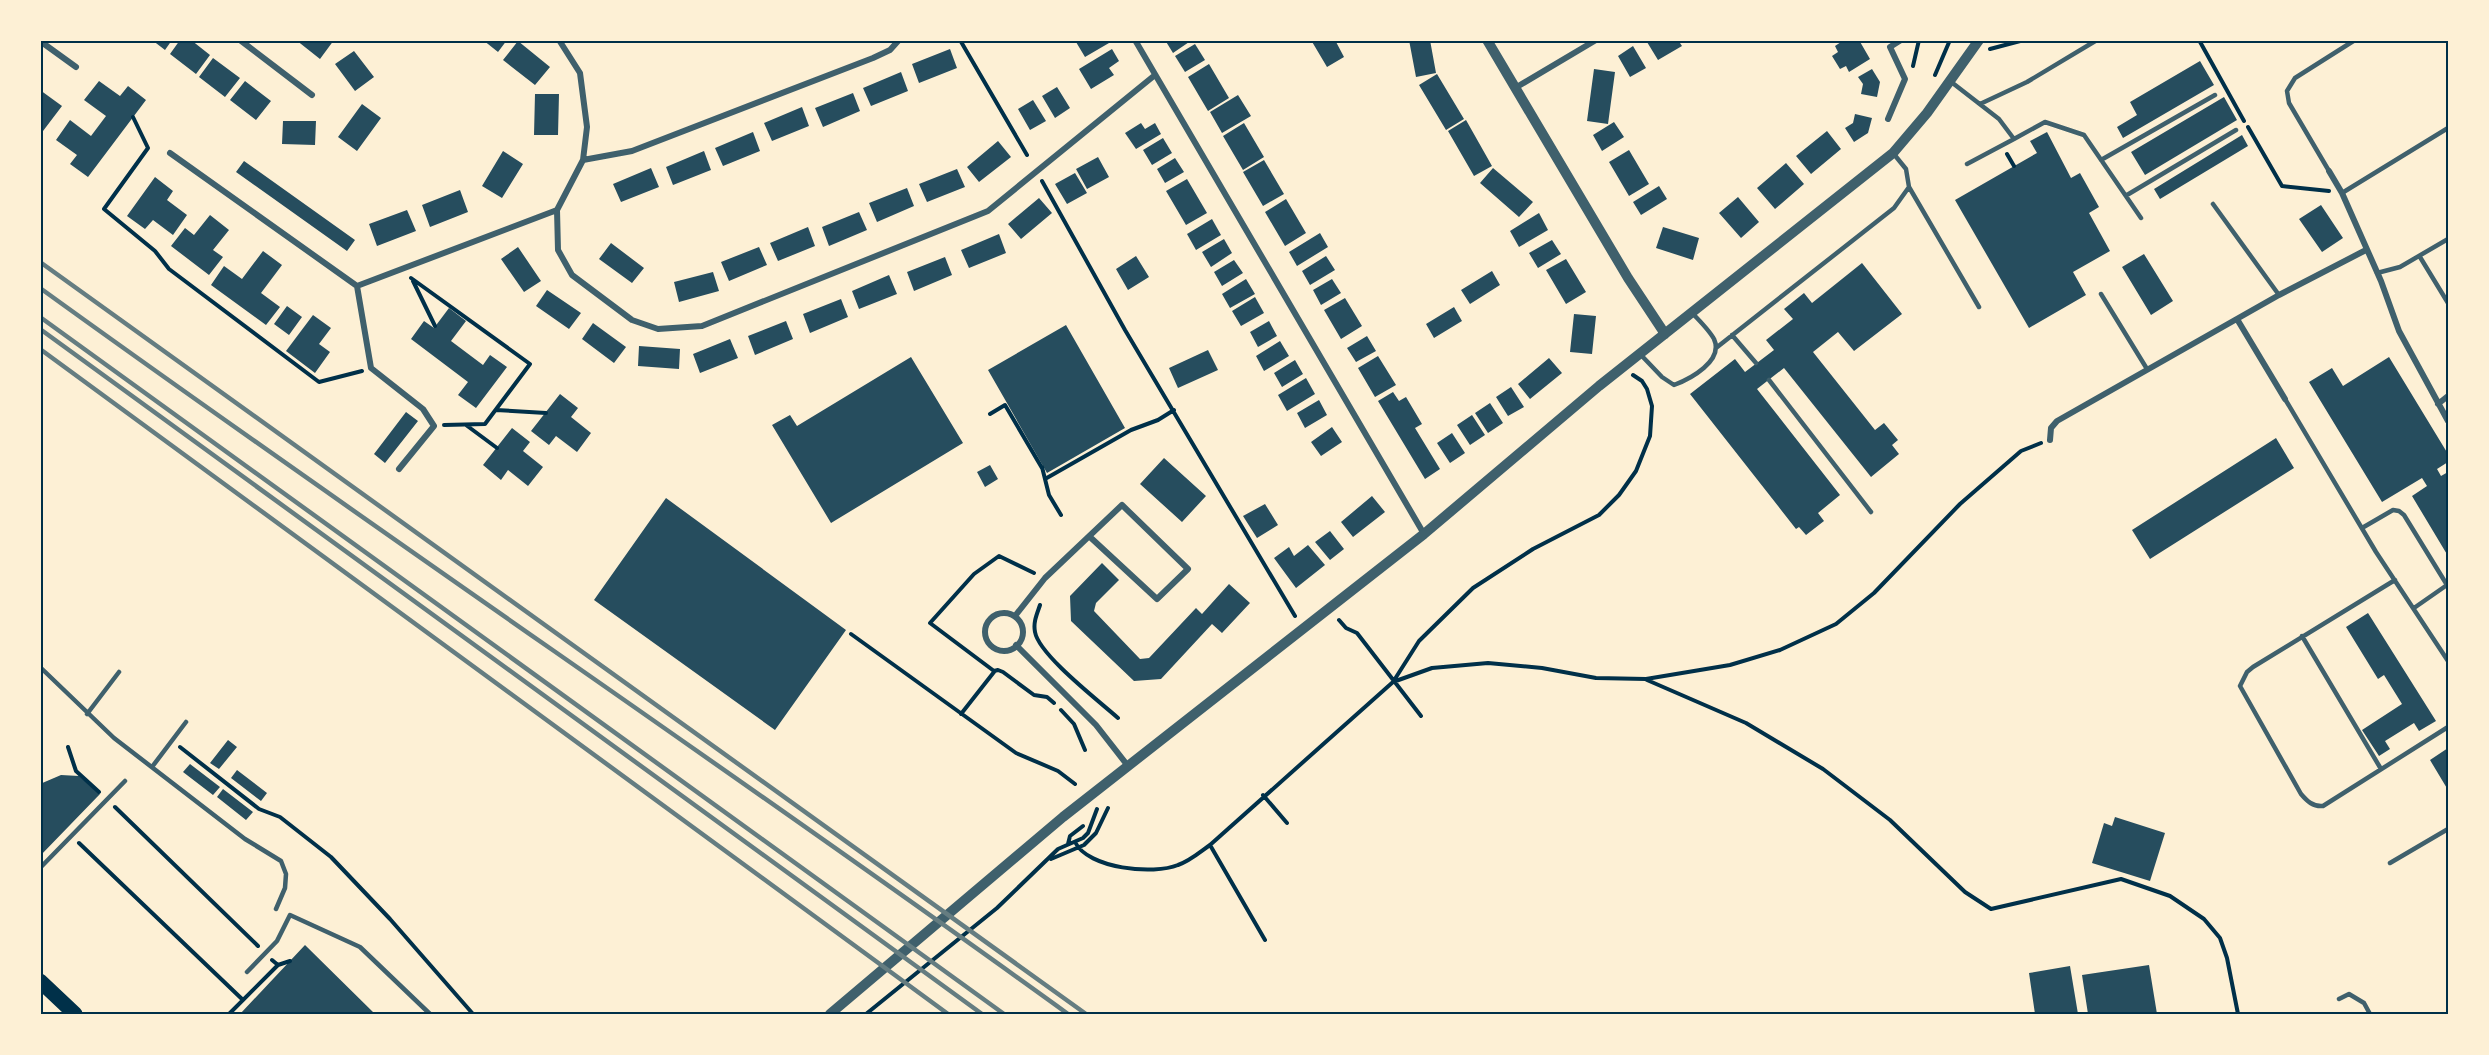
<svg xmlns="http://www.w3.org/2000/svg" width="2489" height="1055" font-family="Spectral,serif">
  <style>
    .building { fill: #264d5e }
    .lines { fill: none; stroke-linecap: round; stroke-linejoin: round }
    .path { stroke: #003049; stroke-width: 4 }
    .service { stroke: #3f606c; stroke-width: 4.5 }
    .minor { stroke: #3f606c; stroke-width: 6 }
    .tertiary { stroke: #3f606c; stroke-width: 10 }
    .primary { stroke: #003049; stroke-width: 15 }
    .rail { stroke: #657d81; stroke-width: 4.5 }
    .neatline { fill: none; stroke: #003049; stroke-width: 2 }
  </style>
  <rect width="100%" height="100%" fill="#fdf0d5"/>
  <!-- building -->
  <path class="building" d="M152,40h20l-7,10z
    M180,40h11l19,15 -14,19 -26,-20z
    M296,40h38l-14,19z
    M483,40h24l-9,12z
    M1079,40h29l1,3 -24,14 -9,-15z
    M1165,40h27l-19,13z
    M1311,40h24l9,17 -17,10z
    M1409,40h21l6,33 -20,4z
    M1649,40h29l4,6 -24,14 -11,-18z
    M1844,40h15l11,19 -21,13 -3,-6 -6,3 -8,-13 6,-4 -3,-6z
    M518,41l32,26 -15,18 -32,-25z
    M1195,44l10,16 -20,12 -10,-16z
    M1633,46l13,22 -16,9 -12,-21z
    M950,49l7,19 -38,15 -7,-19z
    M1112,49l7,12 -10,7 5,7 -23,14 -12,-20z
    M354,51l20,26 -19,14 -20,-27z
    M213,58l27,20 -15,19 -26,-20z
    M2200,61l14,24 -91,53 -6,-11 20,-12 -7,-13z
    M1209,64l20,34 -21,13 -20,-34z
    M1594,69l21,3 -7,52 -21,-3z
    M1872,69l8,13 -3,15 -16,-3 2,-10 -5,-7z
    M901,72l7,19 -37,15 -8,-18z
    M1437,74l27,45 -18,11 -27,-45z
    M99,81l21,15 8,-10 18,14 -58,77 -18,-13 7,-9 -21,-15 14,-20 21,16 15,-20 -22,-16z
    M245,81l26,20 -15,19 -26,-20z
    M1057,87l13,21 -15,10 -13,-22z
    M40,90l22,16 -22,29z
    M853,93l7,18 -37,16 -8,-19z
    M535,94h24l-1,41h-24z
    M1238,95l13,21 -29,17 -12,-21z
    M2224,97l13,23 -92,55 -14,-23z
    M1033,100l13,21 -16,9 -12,-21z
    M362,104l19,14 -24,33 -19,-14z
    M802,107l7,19 -37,15 -8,-18z
    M1855,114l17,4 -4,15 -14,9 -9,-14 8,-5z
    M1466,120l26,46 -18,10 -26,-45z
    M283,121h33l-1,24 -33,-1z
    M1614,122l10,15 -22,14 -9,-16z
    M1141,123l4,6 10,-6 6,11 -25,15 -11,-16z
    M1244,123l20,34 -21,13 -20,-34z
    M1827,131l14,18 -30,25 -15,-18z
    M753,132l7,19 -37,15 -8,-18z
    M2047,132l24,46 9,-5 19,34 -10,6 21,38 -37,21 13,23 -57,33 -74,-128 82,-47 -7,-12z
    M2242,135l6,11 -88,53 -6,-10z
    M1163,138l9,15 -20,12 -9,-15z
    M998,141l13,16 -32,25 -12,-15z
    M1629,150l20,34 -20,12 -20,-34z
    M503,151l20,13 -21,34 -20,-12z
    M704,151l7,19 -38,15 -7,-18z
    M1098,157l11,20 -22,12 -11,-20z
    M1175,158l9,14 -19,11 -8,-14z
    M1264,160l20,34 -21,12 -20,-34z
    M244,161l111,79 -8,11 -111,-79z
    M1786,163l18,21 -29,25 -18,-21z
    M651,168l8,19 -38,15 -8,-18z
    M1493,168l40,34 -14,15 -39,-34z
    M957,169l8,18 -38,15 -8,-18z
    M1075,173l12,20 -20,11 -12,-20z
    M155,177l18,14 -6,9 20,15 -14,20 -20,-15 -8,9 -18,-13z
    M1187,179l20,34 -21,12 -20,-34z
    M1659,186l8,13 -26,16 -8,-13z
    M907,188l7,18 -37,16 -8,-19z
    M460,190l8,22 -38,15 -8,-22z
    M1738,197l21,25 -18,16 -22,-25z
    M1039,198l13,15 -31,26 -13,-15z
    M1286,199l20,34 -21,13 -20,-34z
    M2321,205l22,33 -21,14 -23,-33z
    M407,210l9,21 -39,15 -8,-22z
    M859,212l8,18 -38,16 -7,-19z
    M1539,213l9,17 -29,17 -9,-16z
    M210,215l19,15 -16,20 10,7 -14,18 -38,-29 14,-18 9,7z
    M1212,219l9,16 -25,15 -9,-16z
    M808,227l7,19 -37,15 -8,-18z
    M1663,227l36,11 -6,22 -37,-12z
    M1320,233l8,14 -31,19 -8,-14z
    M999,234l7,19 -37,15 -8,-18z
    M1224,239l8,14 -21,14 -9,-15z
    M1552,240l9,14 -23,14 -9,-15z
    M611,243l33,25 -12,15 -33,-24z
    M518,247l23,34 -17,11 -23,-33z
    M759,247l8,18 -38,16 -8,-19z
    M263,251l19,14 -21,28 19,14 -14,18 -55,-40 13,-19 18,13z
    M2144,254l29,47 -22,14 -29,-48z
    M1136,256l13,21 -21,13 -12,-21z
    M1326,256l9,14 -25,15 -8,-14z
    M945,257l7,18 -38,16 -7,-19z
    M1566,259l20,33 -20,12 -20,-34z
    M1234,260l9,13 -21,13 -8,-14z
    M1862,263l40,51 -48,37 -16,-19 -25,20 62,78 9,-7 14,17 -6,5 7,9 -28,23 -87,-109 -27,21 83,106 -22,18 6,8 -18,14 -7,-8 -3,2 -106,-135 45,-35 10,13 29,-22 -8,-10 27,-21 -9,-10 20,-16 8,10z
    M1492,271l8,14 -30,19 -9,-14z
    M713,272l6,19 -40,11 -5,-20z
    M889,275l8,19 -38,15 -7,-18z
    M1246,279l9,15 -25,14 -8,-14z
    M1332,279l9,14 -20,12 -8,-15z
    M547,290l34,23 -12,16 -33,-23z
    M1255,297l9,16 -23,13 -9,-15z
    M1345,298l17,28 -21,13 -17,-29z
    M841,299l7,18 -38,16 -7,-19z
    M287,306l15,11 -13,18 -15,-11z
    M1454,307l8,14 -28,17 -8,-14z
    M449,308l17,13 -15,20 32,24 7,-10 17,12 -31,41 -18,-13 10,-13 -57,-43 13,-18 10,7z
    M1574,314l22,2 -4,38 -22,-2z
    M313,315l18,13 -12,16 11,8 -15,21 -29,-22z
    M786,321l7,18 -38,16 -7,-19z
    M1269,321l8,15 -19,11 -8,-15z
    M593,323l33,24 -12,16 -32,-24z
    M1066,325l59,103 -78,45 -59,-103z
    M1367,336l9,15 -20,11 -9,-14z
    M730,339l8,19 -38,15 -7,-19z
    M1280,341l9,15 -25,15 -8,-15z
    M639,346l41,3 -1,20 -41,-3z
    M1208,350l10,20 -40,18 -9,-20z
    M1378,356l18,29 -21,12 -17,-29z
    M911,357l52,86 -132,80 -59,-98 18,-10 7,11z
    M2389,357l59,97v8l-11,7 4,7 7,-4v84l-36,-60 15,-10 -5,-8 -40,24 -73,-120 23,-14 11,18z
    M1549,358l13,15 -32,26 -12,-15z
    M1295,360l8,14 -21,13 -8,-14z
    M1306,378l9,16 -28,17 -9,-16z
    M1511,387l13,20 -16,9 -12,-19z
    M1393,392l6,9 7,-4 16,27 -7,4 25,41 -15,10 -47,-78z
    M560,394l18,14 -7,9 20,16 -14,19 -21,-16 -7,9 -18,-14z
    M1319,400l8,15 -22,13 -8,-15z
    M1490,403l13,20 -15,10 -13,-20z
    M406,412l12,9 -33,42 -11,-9z
    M1472,415l13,20 -15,10 -13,-20z
    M1332,427l10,15 -21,14 -10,-14z
    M512,428l18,14 -7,9 20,16 -15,19 -20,-16 -7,10 -18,-15z
    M1452,433l13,20 -15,10 -13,-20z
    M2276,438l18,30 -144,91 -18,-29z
    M1164,458l42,38 -24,26 -42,-38z
    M990,465l8,14 -13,8 -8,-15z
    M1372,496l13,16 -32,25 -12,-15z
    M666,498l180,132 -71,100 -181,-130z
    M1265,504l13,21 -21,13 -14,-22z
    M1330,531l14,18 -14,11 -15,-18z
    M1308,545l17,20 -29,23 -22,-30 15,-11 5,9z
    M1102,563l17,17 -23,23 -2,8 46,48 9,-1 47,-50 6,6 27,-30 21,19 -28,30 -10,-9 -51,55 -27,2 -63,-60 -1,-25z
    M2368,613l68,108 -17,10 -5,-8 -29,18 5,8 -11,7 -17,-26 40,-26 -18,-29 -6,4 -32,-52z
    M228,740l9,7 -18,22 -9,-6z
    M2448,748v42l-18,-30z
    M190,764l30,23 -7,8 -30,-23z
    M237,770l30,23 -6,8 -30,-23z
    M61,775l18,1 21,18 -60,62v-72z
    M223,789l30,23 -7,8 -29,-23z
    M2115,817l50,16 -15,48 -58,-18 12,-40 8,3z
    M305,945l70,69h-135z
    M2149,965l8,49h-69l-6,-39z
    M2070,966l8,48h-43l-6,-41z"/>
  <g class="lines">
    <!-- path -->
    <path class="path" d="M960,40l67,115
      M2199,40l45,81
      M1990,49l34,-9
      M1913,66l6,-26
      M1935,75l15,-35
      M133,117l15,31 -44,61 51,42 14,18 150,113 43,-11
      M2248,127l34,59 47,5
      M2007,154l7,12
      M1042,181l83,149 170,286
      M411,278l119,86 -45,60 -41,1
      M413,281l22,45
      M496,410l50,3
      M990,414l15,-9 37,63
      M466,425l31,23
      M1042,467l7,28 12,20
      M1045,479l86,-49 27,-10 16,-10
      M1034,573l-35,-17 -25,18 -44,49 64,48 4,-1 5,2 31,23 13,2 7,6
      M1040,605c-3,9 -7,17 -5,27 4,23 64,69 83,86
      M1339,620l7,8 11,5 64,83
      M851,634l165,119 42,18 17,13
      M1647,680l99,43 77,46 67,51 75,72 26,17 130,-30 49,17 34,23 16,19 7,20 11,56
      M1393,682l26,-41 54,-53 60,-39 66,-34 20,-20 17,-24 14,-35 2,-30 -5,-17 -5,-8 -9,-6
      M1061,710l13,14 11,26
      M961,714l33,-42
      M68,747l8,24 23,21
      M180,747l79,62 21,8 51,40 59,62 83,95
      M1263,795l24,28
      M115,807l143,139
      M1075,842c13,27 79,33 103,23 12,-4 22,-13 32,-20l183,-163 39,-14 56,-5 54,5 54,10 50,1 84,-14 50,-15 56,-26 38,-31 86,-89 61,-53 20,-8
      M79,843l164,157
      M1068,844l2,-8 13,-10
      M1210,845l55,95
      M1051,859l33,-14 12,-12 12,-25
      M272,960l6,5 12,-4
      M229,1014l49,-49
      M866,1014l131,-106 61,-59 25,-11 5,-5 9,-24"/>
    <!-- service -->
    <path class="service" d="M1950,81l49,38 15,20 -47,25
      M1980,104l47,-22 70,-42
      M2014,139l31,-17 39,13 57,83
      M2101,160l114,-65
      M2329,171l-40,-68 -2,-12 8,-13 60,-38
      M1909,187l70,120
      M2342,193l106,-65
      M2127,195l109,-65
      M2213,204l66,91
      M2420,257l28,46
      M2377,273l23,-6 48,-28
      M2101,294l46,75
      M1732,335l24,28
      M1716,348l178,-140 15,-21 -3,-18 -13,-16
      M1641,355l21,22 12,8c16,-6 50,-24 40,-46 -5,-9 -15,-19 -22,-26
      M1769,380l102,132
      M2285,399l91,153 72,109
      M2362,528l31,-18 6,1 5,4 43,70 -33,23
      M2395,580l-142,87 -6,5 -7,14 61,108c6,7 12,13 22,12l125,-79
      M2302,636l79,133
      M40,667l74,71 131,101 36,22 5,13 -1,14 -9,21
      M87,714l32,-42
      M152,767l34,-45
      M2390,863l58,-34
      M40,868l85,-87
      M247,972l30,-31 13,-26 70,32 70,67
      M2339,999l10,-5 15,9 6,11"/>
    <!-- minor -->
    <path class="minor" d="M240,40l72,55
      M559,40l21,33 7,54 -4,33 -26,50 1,40 14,25 60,45 26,9 44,-3 286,-115 167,-136
      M1135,40l289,494
      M40,41l36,26
      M1515,88l81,-48
      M1888,119l17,-40 -15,-32 11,-7
      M170,153l187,133 14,82 52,41 11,17 -35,43
      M583,160l49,-9 241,-93 17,-8 9,-10
      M2329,171l13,22 39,88 18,50 49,90
      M357,286l200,-76
      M2237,319l48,80
      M2438,404l10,-8
      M2050,440l1,-12 6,-7 222,-126 87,-45
      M985 632a19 19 0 1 1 38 0a19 19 0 1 1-38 0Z
      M1015,616l30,-38 77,-73 66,64 -31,30 -67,-62
      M1016,645l80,80 32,41"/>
    <!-- tertiary -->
    <path class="tertiary" d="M1487,40l141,238 37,56
      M830,1014l233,-197 361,-283 175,-148 294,-233 34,-40 52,-73"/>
    <!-- primary -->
    <path class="primary" d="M40,981l35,33"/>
    <!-- rail -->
    <path class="rail" d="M40,262l1046,752
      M40,288c340,246 688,480 1028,726
      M40,317l964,697
      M40,329l942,685
      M40,349l908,665"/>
  </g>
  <!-- border -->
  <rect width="2489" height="1055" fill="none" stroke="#fdf0d5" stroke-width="84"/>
  <rect x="42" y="42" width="2405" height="971" class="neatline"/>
</svg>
